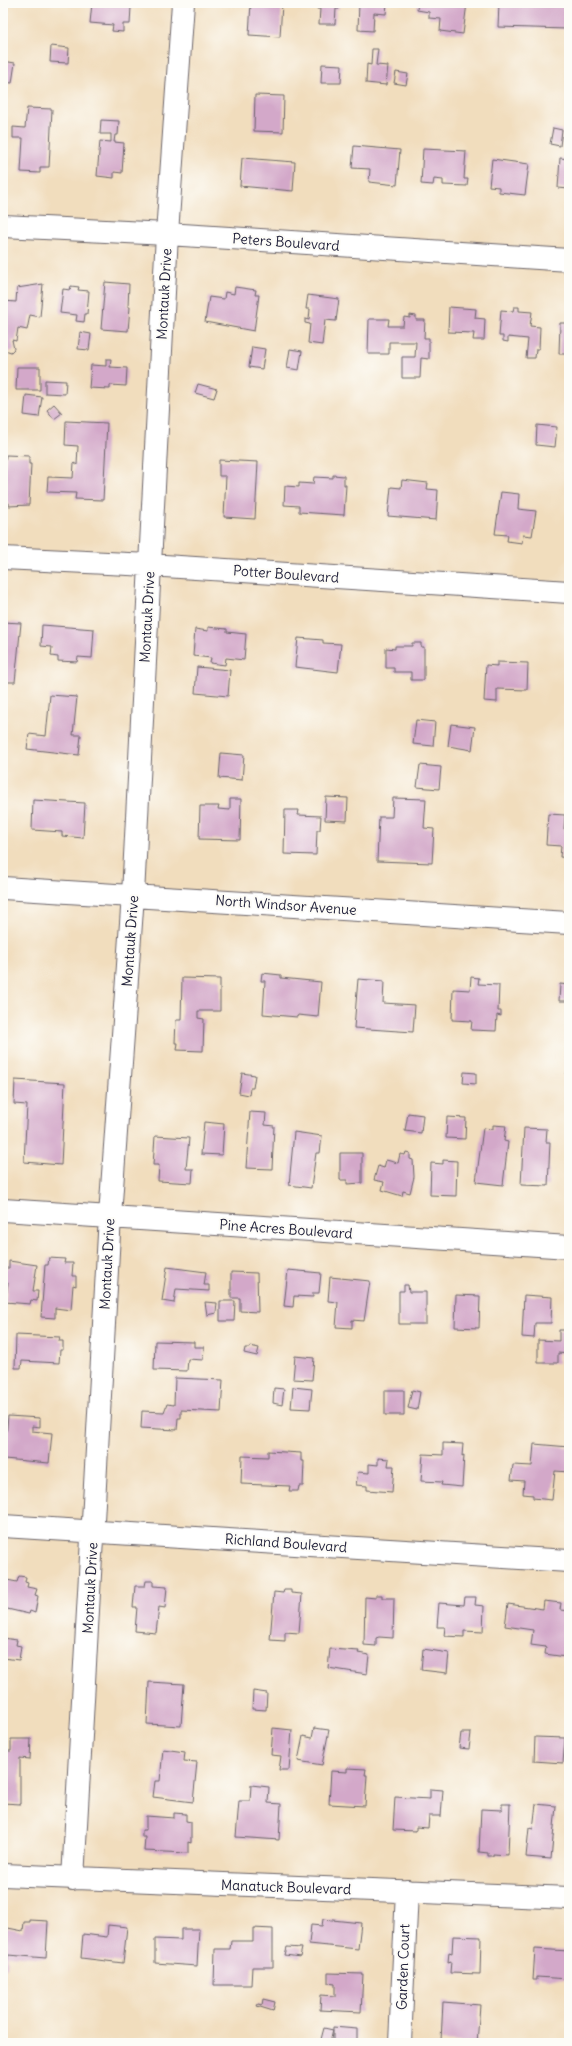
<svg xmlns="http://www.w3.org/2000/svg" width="572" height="2046" font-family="Delius,sans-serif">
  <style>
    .building { fill: #d3a8c9 }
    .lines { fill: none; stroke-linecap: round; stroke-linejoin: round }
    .minor-casing { stroke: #6a6368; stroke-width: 24 }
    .minor { stroke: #fff; stroke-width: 22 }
    .labels { text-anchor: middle; stroke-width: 4; stroke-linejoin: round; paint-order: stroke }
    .street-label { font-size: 14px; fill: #22223b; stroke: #fdfcf7 }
  </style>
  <rect width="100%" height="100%" fill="#fdfcf7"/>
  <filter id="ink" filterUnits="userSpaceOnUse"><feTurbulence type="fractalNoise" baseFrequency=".025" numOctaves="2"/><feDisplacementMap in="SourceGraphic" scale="8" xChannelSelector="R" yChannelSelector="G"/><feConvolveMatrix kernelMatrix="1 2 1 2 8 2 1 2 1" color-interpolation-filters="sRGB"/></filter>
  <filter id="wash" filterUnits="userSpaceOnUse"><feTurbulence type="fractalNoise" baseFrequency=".012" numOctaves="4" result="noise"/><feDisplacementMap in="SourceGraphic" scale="16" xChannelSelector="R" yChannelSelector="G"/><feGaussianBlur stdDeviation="0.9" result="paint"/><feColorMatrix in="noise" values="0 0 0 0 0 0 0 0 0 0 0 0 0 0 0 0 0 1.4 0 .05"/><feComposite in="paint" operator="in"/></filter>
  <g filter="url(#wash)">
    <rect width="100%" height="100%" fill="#f1ddbd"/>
    <g id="blocks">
      <!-- building -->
      <path class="building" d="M92,3h42l-1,4h-2l-1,17h-7v8l-11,-1 1,-6 -23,-2z
        M251,3h31l-2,34 -31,-2z
        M317,3h22v6h-3l-1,15h-16l1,-15h-3z
        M359,3h28l-1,11 -12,-1 -1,18 -15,-1z
        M418,3h49l-4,31 -23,-3 1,-12 -12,-1v-6l-12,-2z
        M499,3h69l-1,26 -69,-2z
        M51,46l18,2 -1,15 -18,-1z
        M372,49h6l-2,16 12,1 -2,19 -20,-2 1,-19 4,1z
        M3,61l12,2 -3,20 -9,-1z
        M322,64l20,1 -1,18h-20z
        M396,72l12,2 -2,11 -12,-2z
        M255,95l29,1 -1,36 -29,-1z
        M27,108l25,1 -3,58h-9v6l-19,-1 2,-34h-10v-11l12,1z
        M101,120l18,1 -1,14h-3l-1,7 10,1 -2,30 -8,-1v6l-17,-2 3,-35 11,1v-8h-11z
        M553,128l9,2 -2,16 -10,-2z
        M354,146l46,4 -3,35 -28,-3 1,-13 -18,-1z
        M423,149l43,2 -2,28h4l-1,7 -24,-1v-5l-9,-1 -1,6 -12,-1z
        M242,158l53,4 -2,29 -53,-5z
        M560,158l9,1v30l-11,-1z
        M492,159l37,5 -4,31 -26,-3v-5l-10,-1z
        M105,282l24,2 -1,23h2l-2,24 -27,-2z
        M43,284l-3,33 -10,-2 -3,15 -9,-2 -2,13 -4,-1 2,9 -3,3 -6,-2 -2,-2 1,-47 12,1 1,-14z
        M71,286l8,1 -1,3 11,1 -2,23h-2l-1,8 -8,-1 1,-6 -17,-2 3,-24 7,1z
        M235,287l21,3 -1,5h4l-5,36 -49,-9 4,-25 15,2 1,-7 9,2z
        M308,295l31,4 -3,22 -11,-1 -3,25 -14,-2 2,-19 -5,-1v-4l4,1 1,-11h-4z
        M449,307l27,2 -1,9 10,1 -1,21h-11l1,-7 -26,-1z
        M514,307h5v4l13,1 -2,14 10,1 -1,22h-3l-1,9h-9l2,-19 -20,-2v5l-5,-1v-5h-4l2,-26 12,1z
        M410,315l6,1v4h9l-1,18h5v21l-8,-1 -1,20h-18v-21h13l1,-15h-27v12h-21l1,-35h20l-1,7h15l1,-9 6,1z
        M560,323h9v31h-10z
        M80,332l11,2 -2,16 -11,-1z
        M252,347l13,2 -3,20 -13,-2z
        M290,349l12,2 -3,19 -12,-2z
        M106,359h5l-1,8 17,1 -1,18 -16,-1v4l-21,-1 2,-23 15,1z
        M17,367h23v23h-24z
        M45,380l21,1 -1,13 -20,-1z
        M198,384l19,5 -3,9 -19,-5z
        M26,395l16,2 -3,20 -15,-2z
        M54,404l8,9 -8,6 -7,-9z
        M66,421l41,2 -4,77 -28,-1 1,-6 -29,-1 1,-15 25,1 1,-15 3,2 1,-19 -13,-1z
        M537,425l20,2 -2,20 -19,-2z
        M6,455l23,1v8h2l-2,41 -20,1v-3l-6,-1v-36h2z
        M219,460l39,2 -3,57 -31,-2 2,-41h-7z
        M333,475l11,1v9h2l-2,30 -45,-3v-6l-15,-1 1,-19 14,1v-4l14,1 1,-7 19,1z
        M402,480l26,3 -1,6 11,1 -2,30 -48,-4 3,-29 10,1z
        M501,492l18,2 -1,15 18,2 -4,25 -9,-1 -1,8 -15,-2 1,-6 -13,-1z
        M3,622l18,1 -6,59h-12z
        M42,625l52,4 -2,29 -14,-1 -1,5 -19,-1v-4l-7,-1 1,-9 -11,-1z
        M208,627l19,2v3l19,2 -2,26 -18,-2 -1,7 -15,-2 1,-5 -18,-2 2,-27 13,2z
        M298,638l25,2v3l18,1 -3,28 -43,-5z
        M412,643h9v4h3v33h-13v-8h-17v-4h-8v-20l9,1v-3h17z
        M497,662l31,1 -1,27 -30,-1v13l-13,-1 2,-36 11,1z
        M197,667l33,3 -2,26 -33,-3z
        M50,695l27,2 -4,38h8l-2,20 -52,-6 2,-15 17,2z
        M416,720l19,2 -2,24 -20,-2z
        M451,724l24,3 -3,23 -24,-4z
        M221,753l23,2 -2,25 -23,-2z
        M420,765l21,2 -2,22 -22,-2z
        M326,797l22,1 -1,23 -22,-1z
        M393,798l33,1 -2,29 10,1 -2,34 -55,-2 2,-44h13z
        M230,799h11l-1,41 -41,-1 1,-33h19l-1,3 12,1z
        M33,800l52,3 -2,35 -21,-2v-4l-30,-2z
        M285,810h14l-1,5 23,1 -1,14h-3l-1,25 -32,-1z
        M548,814l17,1 -1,14 5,1v28l-9,-1 1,-11 -15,-1z
        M262,973l19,2v3l40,4 -3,35 -20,-2 -1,2 -34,-3 2,-33h-4z
        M471,977l8,1 -1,6 21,1 -1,26h3v5l-4,-1 -1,16 -25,-1 1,-9 -20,-1 1,-31 17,1z
        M182,978l38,1v32h-22v7l6,1 -1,32 -26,-1 1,-7h-3l1,-23h5z
        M358,979l26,2 -1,22 32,2 -2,27 -59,-4z
        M560,984l9,1v16h-10z
        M567,1066h2v22h-4z
        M464,1072l12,1v11l-13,-1z
        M242,1073l13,2 -2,13h-3l-1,7 -10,-2z
        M15,1080l50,3 -4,82 -37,-3 3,-57 -13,-1z
        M250,1112l16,1 -1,12 9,1 -2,43 -26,-1z
        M408,1113l15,2 -2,18 -16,-2z
        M447,1117l19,1 -1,21 -19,-1z
        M204,1122l20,2 -2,31 -21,-1z
        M493,1125l13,1 -2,15 4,1 -5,43 -27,-3 7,-54 10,1z
        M524,1128l23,1 -1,13h4l-2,44 -27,-1z
        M294,1132l28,4 -2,17h-4l-5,35 -22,-3z
        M155,1136l34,2 -3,31h7l-1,14 -34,-2 1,-16h-6z
        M406,1152l4,1v6l3,1 1,17 -4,16 -7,-2 -1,5 -20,-6 2,-8 -10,-2 4,-14 6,2 2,-8 12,3 2,-9 5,1z
        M340,1153h22v30l-15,1v-4h-7z
        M443,1160l14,1 -1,35 -26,-1 1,-32 12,1z
        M49,1258l16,1 -1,4h9l-1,13h4v10l-3,-1 -2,25 -16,-2v10l-14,-1 4,-52h3z
        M9,1261l28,4 -4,26h5l-1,10 -6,-1 -1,4 -25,-2 3,-19h-5v-15h6z
        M167,1267l39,5 -2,13h5v6l-33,-2 -2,14 -12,-2z
        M288,1270l33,3 -2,20h-6v4l-19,-1 -1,11 -9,-1z
        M231,1272l26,1 1,39 -18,-1v-13h-9z
        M330,1277l40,4 -6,40 -12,-1v8l-16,-1 2,-25 -10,-1z
        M404,1285h4l1,7h17v32h-27v-33h5z
        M456,1295l24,1 -1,32 -24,-1z
        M524,1295l28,2 -1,26h-16l-1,15 -12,-1z
        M220,1301h15l-1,20h-14z
        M205,1302l12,1 -1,10 -9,2z
        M559,1330h10v24l-11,-1v10h-20v-23l21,1z
        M16,1335l44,2 -1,4h4v9h-3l-1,13 -37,-2 -1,7h-6z
        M155,1341l39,1v5h10l-1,13 -15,-1 -1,12 -33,-1z
        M250,1346l9,2 -2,8 -13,-3 1,-5h4z
        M295,1356l19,2 -2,22 -19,-1z
        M175,1378l48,2 -2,32 -40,-2v8h-3l-1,12 -36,-2 1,-17 22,1 3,-8 7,1z
        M293,1387l19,2 -2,20 -19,-1z
        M274,1388l10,1 -2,16 -9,-2z
        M385,1390h19v25h-19z
        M412,1390l8,2 -3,18 -9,-2z
        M8,1416l32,2v9l-8,-1v5l20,2 -3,30 -45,-4z
        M443,1443l20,1 -1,12 2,-1 -2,32 -21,-2 1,-3 -21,-1 2,-27 20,1z
        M534,1444l35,3v25l-14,-1 -3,29 -19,-2v-3l-10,-1 1,-13 -13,-1 2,-15 19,1z
        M268,1451l33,2v8h3l-1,25h-4l-1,5h-9l1,-5 -49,-2 1,-28 26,1z
        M378,1458l11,1 -1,7h6l-2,26 -25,-2v-4l-11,-1 2,-13 11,1v-9l9,1z
        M19,1576l7,1 -1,5 3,1 -1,4 10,2 -2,6 3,1 -3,17 -5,-2 -1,3 -26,-6v-20h2l2,-8 10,2z
        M146,1581h7v5l14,1 -2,21 -6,-1 -3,26 -21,-2 2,-24h-4l2,-21h10z
        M284,1590h7v3l11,1 -3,39 -14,-1v9l-15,-1 4,-48 9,1z
        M376,1595h6v3h12l-1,40 -14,-1 -3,1v8l-12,-1 1,-48 11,1z
        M465,1597h11l-1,8 9,1 -1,26 -19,-1v6l-20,-1 1,-9h-8l2,-24 25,2z
        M544,1601l17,2 -1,7 9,1v24l-3,22 -21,-3 1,-7 -15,-2 2,-15 -28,-4 3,-22 35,5z
        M3,1638l14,2 -1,5 5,1 -2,14 -16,-2z
        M330,1649l29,2 -1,2 11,2 -2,19 -39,-6z
        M423,1649l26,4 -2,20 -26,-3z
        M149,1682l35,2 -3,42 -34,-2z
        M253,1691l14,2 -1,17 -14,-1z
        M273,1728l19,2 -3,40h-10l2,-14 -10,-1z
        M314,1728l15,2 -7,35 -24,-4 5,-25 9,2z
        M461,1733h10l-2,16 -10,-1z
        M535,1737l30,1 -2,25 -29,-2z
        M11,1739h20l-1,20 -10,-1v46l-17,-1v-52h8z
        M163,1749l22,3 -1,9 13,1 -4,40 -40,-5 2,-16h5z
        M347,1768l19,1 -1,6h2l-2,31 -36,-2 2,-33 16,1z
        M251,1785l18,2 -1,16 13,1 -2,36 -43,-3 3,-36h11z
        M430,1789l13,1 -2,26h-12l-1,12 -12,-1v4l-23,-1 2,-33 35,2z
        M502,1804h8l-2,51 -15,-1v2h-5v-3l-9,-1 2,-43 21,1z
        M536,1804l20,2 -5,53 -25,-2 3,-29 4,1z
        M174,1813l12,1v7l5,1v21l-3,-1v11l-44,-2 1,-14h-3v-7h4v-14l28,2z
        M323,1919l38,4 -3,26 -49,-5 2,-19 11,1z
        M30,1920l18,1 -2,37 -38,-3 -1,13 -4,-1v-40l20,4 1,-9h6z
        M108,1925l19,2 -4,36 -42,-5 2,-24 24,3z
        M253,1928l20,1v38h-21l-1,18h-37l1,-36h15l1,-8h22z
        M181,1929h18l-2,37 -42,-3v-24l26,1z
        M453,1936l28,1 -1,37 -30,-1 1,-12 -3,1 1,-10 3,1z
        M287,1947l15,1 -2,9 -15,-2z
        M535,1949l34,2v28l-32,-2v3h-4z
        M328,1973l35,1 -2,38 -41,-2 1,-15 14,1v-12l-7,-1z
        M263,1999l12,3 -2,9 -16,-5 1,-2 4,1z
        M443,2002l37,3 -3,38 -36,-2z
        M333,2027l24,2v14h-24z
        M324,2028l9,2 -3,13h-10z"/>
    </g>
  </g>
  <g filter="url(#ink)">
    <use href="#blocks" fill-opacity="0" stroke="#6a6368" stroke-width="1"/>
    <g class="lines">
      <!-- minor casing -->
      <g class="minor-casing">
        <path id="minor" d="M3,226l164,8 402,26
          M3,558l146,7 420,27
          M3,888l566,35
          M3,1210l566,37
          M3,1526l566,35
          M3,1875l566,23
          M73,1879l37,-663 23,-321 34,-661 16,-231
          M400,2043l7,-152"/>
      </g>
      <!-- minor -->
      <use href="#minor" class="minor"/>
    </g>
  </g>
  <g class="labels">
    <!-- street labels -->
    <g class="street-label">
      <text transform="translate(286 242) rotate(4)" y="5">Peters Boulevard</text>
      <text transform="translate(164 294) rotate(-87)" y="5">Montauk Drive</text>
      <text transform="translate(286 574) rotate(4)" y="5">Potter Boulevard</text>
      <text transform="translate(147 617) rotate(-87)" y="5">Montauk Drive</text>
      <text transform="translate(286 905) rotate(4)" y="5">North Windsor Avenue</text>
      <text transform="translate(130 941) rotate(-86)" y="5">Montauk Drive</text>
      <text transform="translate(286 1229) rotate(4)" y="5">Pine Acres Boulevard</text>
      <text transform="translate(107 1264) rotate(-87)" y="5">Montauk Drive</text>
      <text transform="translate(286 1543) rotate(4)" y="5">Richland Boulevard</text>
      <text transform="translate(90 1588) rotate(-87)" y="5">Montauk Drive</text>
      <text transform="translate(286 1887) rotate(2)" y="5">Manatuck Boulevard</text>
      <text transform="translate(403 1967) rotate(-88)" y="5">Garden Court</text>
    </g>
  </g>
  <!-- margin -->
  <rect width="572" height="2046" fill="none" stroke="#fdfcf7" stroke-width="16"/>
</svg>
